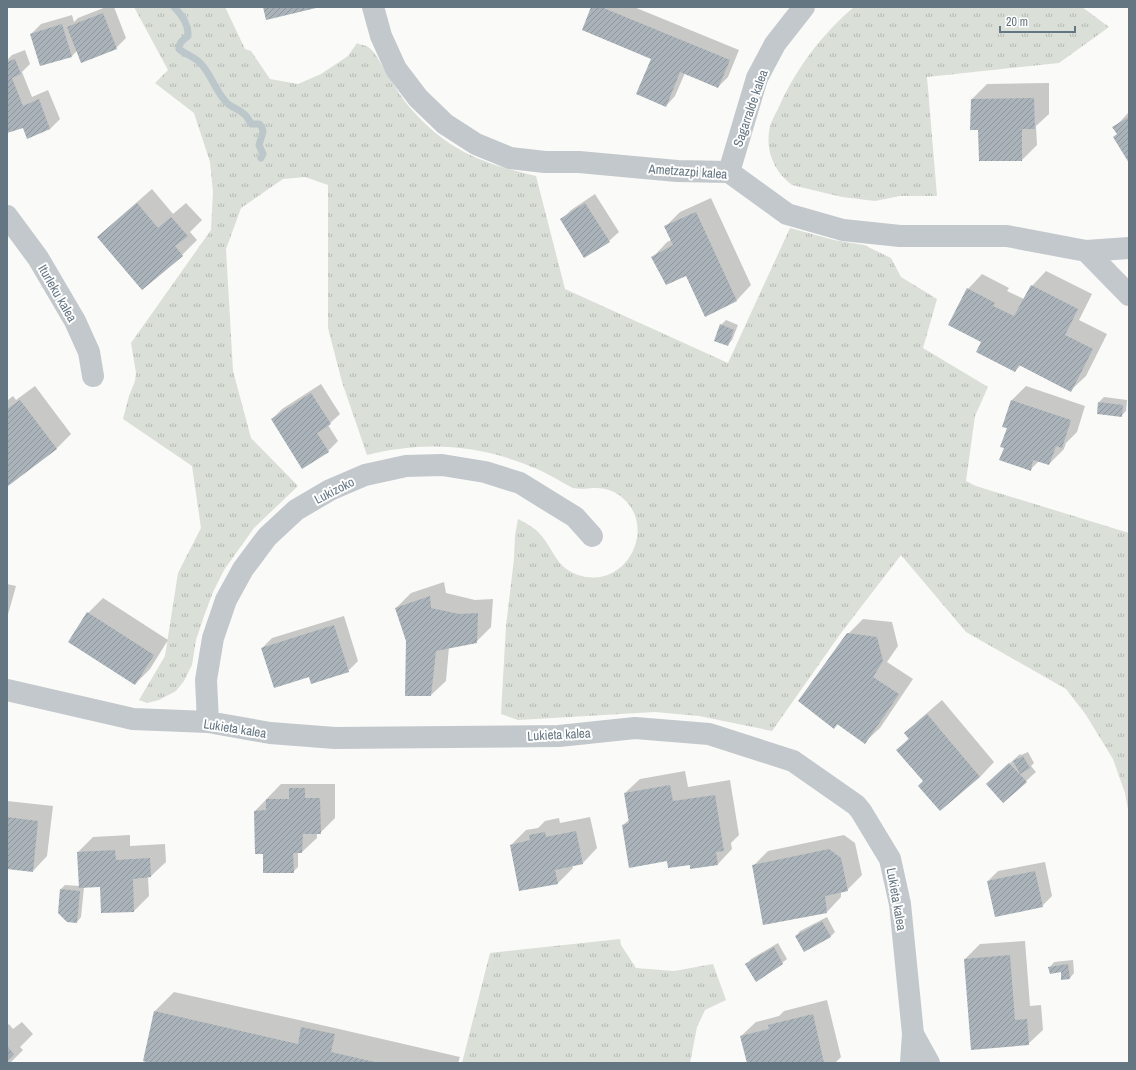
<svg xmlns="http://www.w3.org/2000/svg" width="1136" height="1070" font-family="'Archivo Narrow',sans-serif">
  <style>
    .grass { fill: url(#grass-tufts) }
    .shadow { fill: #0003 }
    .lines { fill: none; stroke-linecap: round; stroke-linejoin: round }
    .stream { stroke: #bbc7cb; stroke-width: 7 }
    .building { fill: url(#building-hatch) }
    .minor { stroke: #c3c8cc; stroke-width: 22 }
    .labels { text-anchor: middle; stroke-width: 4; stroke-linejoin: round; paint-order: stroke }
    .street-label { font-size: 13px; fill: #657683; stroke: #fff }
  </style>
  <defs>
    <pattern id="grass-tufts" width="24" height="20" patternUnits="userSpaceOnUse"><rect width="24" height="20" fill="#dadfd7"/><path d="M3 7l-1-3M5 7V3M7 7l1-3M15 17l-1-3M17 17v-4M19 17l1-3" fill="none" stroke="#b4b9b4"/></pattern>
    <pattern id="building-hatch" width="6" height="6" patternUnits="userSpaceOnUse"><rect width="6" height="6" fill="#aab3b9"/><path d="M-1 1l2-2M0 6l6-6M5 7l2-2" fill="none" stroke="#8e969c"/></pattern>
  </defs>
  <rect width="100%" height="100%" fill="#fafaf8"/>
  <!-- grass -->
  <path class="grass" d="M134,7h91l20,42 6,2 19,28 28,5 23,-10 27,-18 9,-13c3,2 8,2 11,4 8,5 13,18 18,25 8,13 16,27 26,38 36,41 72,54 124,66l29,113 163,74 62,-135 44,12 30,5 27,13 10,19 36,22 -14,49 65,39 -13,29 -9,65 10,5 153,47v282l-4,-22 -12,-34 -27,-44 -20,-26 -100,-57 -65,-77 -60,78 -69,98 -73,-15 -44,-4 -137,8 -17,-6 5,-88 8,-67 1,-24 3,-16c10,5 19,10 26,20 11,15 14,29 34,36 52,17 84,-57 36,-83 -17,-8 -27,-1 -41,-4 -14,-7 -27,-16 -41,-21 -55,-23 -108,-26 -165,-12l-25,-73 -14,-54v-143l-23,-8 -22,2 -42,29 -15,41 7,122 18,67 47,48 -44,42 -30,42 -11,22 -9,24 -8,24 -4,25 -8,16 -8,10 -17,9 -12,3 -8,-3 26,-44 13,-83 23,-45 -9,-62 -69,-47 6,-23 6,-15 1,-8 -5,-30 80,-113 2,-38 -3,-30 -16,-49 -39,-30 13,-13z
    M854,7h228l27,20 -50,36 -132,14 10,119h-37l-25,5 -33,-4 -50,-12c-17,-13 -26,-32 -23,-53 1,-8 5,-16 9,-23 17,-39 43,-74 76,-102z
    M620,939l1,6 15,23 38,3 39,-7 13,36 -21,10 -8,17 -7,36h-228l28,-110z"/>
  <!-- shadow -->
  <path class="shadow" d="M106,7h8l12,31 -10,10 -38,2 -6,6 -32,9 -9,-31 10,-10 31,-9 2,7 4,-4z
    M592,7h42l105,43 -11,27 -10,10 -33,-14 -10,23 -9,10 -14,-48z
    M25,50l5,14 -8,8 10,25 16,-7 12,29 -10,10 -22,8 -5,-11 -16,6v-72l5,-5z
    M1049,83v31l-13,12 1,19 -15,15 -43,-31 -7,-30 15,-15z
    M1129,112v50l-11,-28 -4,-6z
    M152,189l21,25 13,-11 16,17 -12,12 7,8 -15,15 -40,34 -44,-52 15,-14z
    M595,194l24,38 -10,9 -47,-22 9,-9z
    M711,198l40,87 -14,15 -31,16 -20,-42 -33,-17 14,-15 4,-2 -6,-13 15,-15z
    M1046,271l46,23 -13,26 28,14 -21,42 -15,14 -50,-25 -6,6 -33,-29 -14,-53 14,-15 27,14 -2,3 17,8 8,-13z
    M726,320l12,5 -6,15 -4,5 -7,-20z
    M321,384l19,30 -12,11 10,16 -10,10 -25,16 -31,-48 10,-10z
    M35,386l36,48 -15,15 -48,36 -1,-2v-84l1,1 5,-4 3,4z
    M1026,386l59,20 -8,26 -11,11 -2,6 -15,15 -10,-3 -8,8 -26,-21 7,-48z
    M1104,397l23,3 -1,11 -5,5 -22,-14z
    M444,582l2,11 29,7 18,-1 -2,28 -15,15 -27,5 -3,34 -15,14 -24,-54 -11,-33 15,-15z
    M7,584l9,2 -9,32z
    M103,598l65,42 -18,29 -15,15 -47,-71z
    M344,616l14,45 -10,10 -38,5 -48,-28 10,-10z
    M863,619l29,3 6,24 -11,16 26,17 -33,49 -15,14 -27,-18 -4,4 14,-94z
    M942,700l52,62 -14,15 -56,4 -26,-31 11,-12 -4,-5 15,-14z
    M1028,752l6,11 -3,3 5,6 -10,9 -39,3 33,-30 1,1z
    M685,771l3,16 42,-7 9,55 -8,8 1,6 -14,15h-28l-22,-4 -45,-35 7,-6 -5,-26 15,-14z
    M281,784h54v34l-15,15h-3v5l-15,14h-4v15l-5,5 -29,-19 -9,-42z
    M7,801l46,5 -6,50 -14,15 -26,-3z
    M590,817l7,31 -14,15 -11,2 1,3 -15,15 -38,7 -9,-45 15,-15 12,-2 7,-7 14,-3 1,5z
    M130,835v11l35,-2 1,18 -15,14 -3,1 1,19 -15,15 -32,1 -1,-26 -17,1 -3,30 -4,5 -16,-33 4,-4 15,1 -2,-34 15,-15z
    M844,835l11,8 7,32 -15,15 -6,1v6l-14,15 -73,-47 14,-14z
    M1045,862l7,34 -10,10 -54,-25 10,-10z
    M827,917l8,15 -5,5 -34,-1 4,-5z
    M1025,941l5,65 11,-1 2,25 -15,14 -63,-85 15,-15z
    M778,943l9,16 -5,4 -35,1 4,-5z
    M1073,960l1,13 -4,5 -8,-7 -12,-4 4,-5z
    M174,992l165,37 121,28 -2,6h-304l1,-52z
    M827,1000l14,57 -6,6h-87l-7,-27 15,-14 23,-6 5,-5z
    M22,1022l11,12 -13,13 3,3 -13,13h-3v-37l2,-2 4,5z"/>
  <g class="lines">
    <!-- stream -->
    <path class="stream" d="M174,7c7,7 15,18 14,29 -4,3 -10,7 -9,13 7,6 17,8 23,16 10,11 14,28 26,39 5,4 11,5 16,10 3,2 5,6 7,10h8l3,3 1,5 -4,13 4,9 -2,4"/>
  </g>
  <!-- building -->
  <path class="building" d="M263,7h53v1l-50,12z
    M591,7h10l129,53 -12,28 -38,-16 -14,35 -30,-13 15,-35 -69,-29z
    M103,13l14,36 -36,14 -14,-36z
    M62,24l10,33 -32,9 -10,-32z
    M15,59l6,15 -9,4 11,28 16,-7 11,30 -23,10 -4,-11 -16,5v-71z
    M1034,98l1,31h-13v32h-43l-1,-31h-8l1,-31z
    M1129,117v46l-16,-26 4,-3 -5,-7z
    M137,203l21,25 13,-11 17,19 -13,10 8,10 -41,34 -45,-53z
    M585,203l25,39 -26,16 -24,-39z
    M696,212l41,89 -32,16 -19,-41 -20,9 -15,-28 22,-12 -9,-19z
    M1031,285l47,24 -13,26 28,14 -22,43 -52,-27 -4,7 -39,-20 5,-10 -33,-17 19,-37 28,15 -2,3 21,10z
    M720,324l14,6 -6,16 -14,-5z
    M311,393l20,31 -14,9 12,19 -27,17 -31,-50z
    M20,400l37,49 -49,37 -1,-77z
    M1011,400l60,20 -9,28 -6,-2 -7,19 -16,-5 -2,11 -32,-11 5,-12 -4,-1 7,-19 -5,-1z
    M1098,402l25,3 -1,12 -25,-3z
    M430,596l1,12 28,6 19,-1 -1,30 -41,8 -5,45h-26l1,-55 -11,-33z
    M87,612l67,43 -19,30 -67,-43z
    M334,625l15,47 -38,12 -2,-7 -35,11 -13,-40z
    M847,633l30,4 6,24 -10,16 26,17 -34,50 -28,-20 -3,5 -36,-28z
    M927,714l53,63 -40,34 -22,-25 5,-5 -27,-31 13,-11 -5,-6z
    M1023,756l7,12 -10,6 -7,-13z
    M1009,763l18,19 -24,21 -17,-19z
    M670,785l3,16 42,-6 9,56 -8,1 2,13 -28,4v-4l-22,3 -1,-7 -38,7 -7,-43 7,-2 -5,-30z
    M289,788h16v10h15l1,36h-18l-1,19h-9l1,20h-31v-19h-8l-1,-43 12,-1v-11h23z
    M7,817l31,4 -5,51 -26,-3z
    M576,831l7,33 -28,6 3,14 -39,7 -9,-46 20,-5 -1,-5 16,-3 1,5z
    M829,849l12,9 7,33 -23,5 2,17 -64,12 -11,-60z
    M115,850l1,10 34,-2 1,19 -18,2 1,33 -33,1 -1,-26 -21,1 -2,-36z
    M1035,871l8,36 -48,10 -8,-36z
    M60,889l20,2 -3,32 -10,-1 -9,-9z
    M822,921l9,16 -27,15 -9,-16z
    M774,947l9,17 -27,18 -11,-18z
    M1010,955l5,65 12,-1 2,26 -58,5 -7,-91z
    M1068,964l2,15 -9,1v-8l-11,2 -2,-7z
    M154,1011l144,33 3,-17 34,7 -4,18 48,11h-229l-7,-2z
    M813,1014l11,49h-77l-7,-27 29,-7 -1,-4z
    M7,1046l7,8 -7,7z"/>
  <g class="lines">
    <!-- minor -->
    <path class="minor" d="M373,7l8,29 15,33 22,29 27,26 31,20 34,14 35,4h34l98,9 52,1 58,42 56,16 57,6h107l79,15 43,-3
      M729,172l28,-94 18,-34 29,-37
      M7,216l31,42 37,63 14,31 4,24
      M1086,251l43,44
      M7,690l126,29 75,3 62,11 65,5 224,-2 76,-8 74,6 84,27 63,44 5,6 29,48 10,45 13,130 -2,29
      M208,722l-2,-42 7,-42 13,-38 17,-31 24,-32 29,-27 34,-20 35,-15 41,-9 36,-1 43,7 35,11 55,34 17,19
      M913,1034l16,29"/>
  </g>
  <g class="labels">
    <!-- street labels -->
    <g class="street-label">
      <text transform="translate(750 108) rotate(-71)" y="5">Sagarralde kalea</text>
      <text transform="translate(688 171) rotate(4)" y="5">Ametzazpi kalea</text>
      <text transform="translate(58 293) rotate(60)" y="5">Iturleku kalea</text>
      <text transform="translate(334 490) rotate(-27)" y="5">Lukizoko</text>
      <text transform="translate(235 728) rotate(9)" y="5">Lukieta kalea</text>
      <text transform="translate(559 734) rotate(-3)" y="5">Lukieta kalea</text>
      <text transform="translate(897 899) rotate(80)" y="5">Lukieta kalea</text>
    </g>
  </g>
  <!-- border -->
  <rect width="1136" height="1070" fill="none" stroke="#657683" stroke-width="16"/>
  <!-- scale -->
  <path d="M1000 26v6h75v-6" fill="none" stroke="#657683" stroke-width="2"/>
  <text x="1006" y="26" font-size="12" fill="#657683" stroke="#ffffff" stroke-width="3" paint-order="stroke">20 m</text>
</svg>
